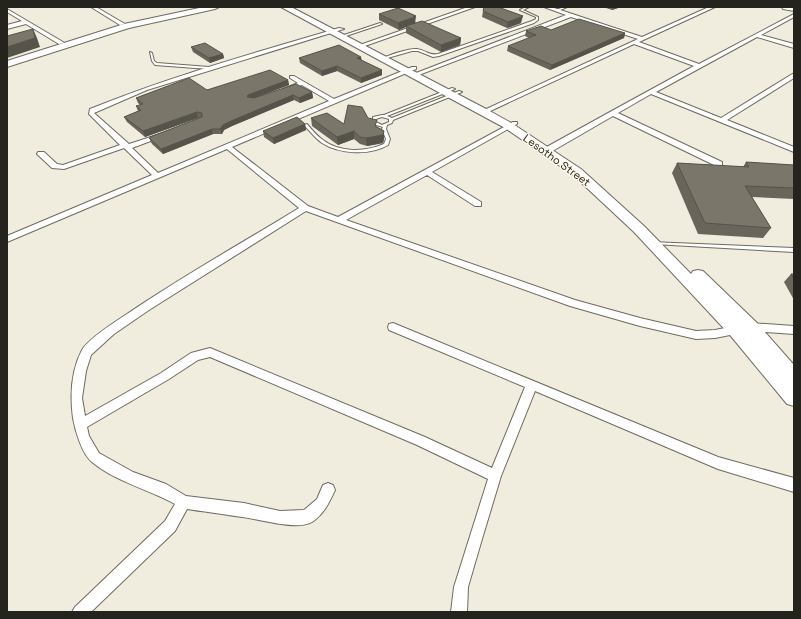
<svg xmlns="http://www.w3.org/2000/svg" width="801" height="619" font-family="'Space Grotesk',sans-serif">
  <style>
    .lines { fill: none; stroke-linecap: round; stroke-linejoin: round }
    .lane-casing { stroke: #6e6b5e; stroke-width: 2 }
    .street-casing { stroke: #6e6b5e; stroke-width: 2 }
    .secondary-casing { stroke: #6e6b5e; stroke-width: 2 }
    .primary-casing { stroke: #6e6b5e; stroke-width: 2 }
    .lane { fill: #fff; fill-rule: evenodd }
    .street { fill: #fff; fill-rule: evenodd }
    .secondary { fill: #fff; fill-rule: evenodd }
    .primary { fill: #fff; fill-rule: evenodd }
    .wall { fill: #69655b }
    .shaded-wall { fill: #55534a }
    .building { fill: #7a766a; stroke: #55534a }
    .labels { text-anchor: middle; stroke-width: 3; stroke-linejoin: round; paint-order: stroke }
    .far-street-label { font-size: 11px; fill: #25231e; stroke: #fef9eb }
  </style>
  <rect width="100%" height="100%" fill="#f0ecde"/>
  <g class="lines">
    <!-- lane casing -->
    <g class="lane-casing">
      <path id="lane" d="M526,7h3l-6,3 15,7v3l-4,3 -95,33 -6,1 -15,-6h-6l-28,8 -1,-1c6,-3 27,-10 34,-9 8,1 13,7 21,5l94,-33 4,-2v-2l-16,-7z
        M564,7h3l-9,4 -2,-1z
        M380,23l2,1 -39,13 -2,-1z
        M150,52l2,1 2,8 3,2 52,4 1,1 -1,1 -54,-4 -3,-4z
        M452,88l3,1 -68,27 5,2 67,-27 3,1 -69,28 -1,3 -5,2 -1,4 4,10 -2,6c-18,11 -49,9 -66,-2 -7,-5 -12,-12 -18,-18l3,-1c5,6 10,12 16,16 17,13 42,12 61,4l2,-5 -4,-10 1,-2 -10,-3v-7l9,-2h2zM382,117l7,2v3l-7,3 -6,-3v-3z
        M651,242l143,6v4l-141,-8 -2,-1z"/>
    </g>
    <!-- street casing -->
    <g class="street-casing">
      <path id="street" d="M91,7h5l29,17 -5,1z
        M468,7h7l-113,40 -5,-1z
        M544,7h7l91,30 67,-30h6l-76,35 60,22 95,-50v3l-33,18 33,9v4l-37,-11 -101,55 65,26 73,-45v5l-67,42 67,27v5l-143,-58 -33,19 104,49v4h-6l-103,-50 -64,37h-6v-4l67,-37 84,-46 -60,-22 -148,69h-4v-2l156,-72 -67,-22 -155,59 -5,-1 155,-60z
        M7,9l56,33 1,1 -5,1 -33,-20 -19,5v-4l15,-4 -15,-9z
        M339,28l5,1 -197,61 -53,23 35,31 31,-10h4v2l-32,12 26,25 171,-72 -27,-16 -15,6h-4v-2l15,-6 -8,-5v-2h4l40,23 78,-32h4v2l-184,78 76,59 30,11 175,-95h4v2l-85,48 49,30v4h-6l-48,-31 -81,45 229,80 65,18 56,13 19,-1 35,-7 44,3v8l-44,-3 -35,7 -19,1 -56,-13 -70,-20 -264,-95 -157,99 -35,24 -23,21 -5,16 -4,27 3,18 76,-43 30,-20 19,-5 215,89 67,31 33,-81 -136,-57 -1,-3 1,-3 4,-1 325,134 76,21v14l-76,-23 -183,-78 -34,85 -19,63 -14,48 -1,25h-16l3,-25 34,-108 -71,-34 -207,-88 -12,3 -29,19 -82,48 2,9 10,17 34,19 33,12 20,12 58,7 36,8 24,-1 13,-11 6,-14 5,-2 5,2 2,5c-6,13 -11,24 -23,32 -15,9 -53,-3 -70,-5 -18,-3 -36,-5 -55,-8l-12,22 -84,81h-19l3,-5 90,-86 10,-17c-27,-15 -59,-22 -83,-42 -10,-8 -17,-32 -19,-44 -3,-22 -2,-47 9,-68 7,-12 33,-28 45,-36 56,-38 115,-71 172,-106l-72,-59 -220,93v-6l145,-61 -28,-27 -60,21 -12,-1 -15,-14 1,-2h6l13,12 6,1 57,-20 -31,-31 1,-5c81,-33 165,-56 249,-81z"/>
    </g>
    <!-- secondary casing -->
    <g class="secondary-casing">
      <path id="secondary" d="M782,7h12v4l-11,-2z"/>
    </g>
    <!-- primary casing -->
    <g class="primary-casing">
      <path id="primary" d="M204,7h15l-4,2 -86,19 -122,39v-6l117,-37z
        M281,7h10l197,103 25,14 68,45 63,57 47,48 2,-3 5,-1 5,1 53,51 38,43v41l-7,-2 -57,-69 -96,-103 -61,-57 -68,-47z"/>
    </g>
    <!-- lane -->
    <use href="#lane" class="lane"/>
    <!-- street -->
    <use href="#street" class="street"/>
    <!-- secondary -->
    <use href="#secondary" class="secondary"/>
    <!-- primary -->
    <use href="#primary" class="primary"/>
  </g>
  <!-- wall -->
  <path class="wall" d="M603,7h18l-9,3z
    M483,11l38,12 -14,5 -25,-11z
    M379,14l37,8 -1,1 46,15 -1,7 -19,7 -35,-19v-6l-7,3 -20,-10z
    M551,30l74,3 -1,5 -74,32 -43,-19 1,-5 21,-8 -4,-2 1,-5z
    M191,47l32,7 1,4 -14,5 -17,-11z
    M361,57v3l21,10v5l-21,8 -24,-12 -15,5 -22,-13 -1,-5z
    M288,80l1,5 -36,13 59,-6 1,6 -13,5 -6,-3 -62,26 -8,4 -2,4h-9l-50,20 -11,-10 -3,-6h1v-1l50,-19h-2l-53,19 -18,-15 -3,-5 14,-6 -2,-5 4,-1 -2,-2 -2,-5z
    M311,118l33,6 24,-6 9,9 7,4v8l-1,4 -16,3 -7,-2 -6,-5 -16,6 -26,-19z
    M305,124l1,6 -32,14 -10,-7 -1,-6z
    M746,162l48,3v34l-42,-2 19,31 -8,10 -65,-4 -26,-61 5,-10 66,4z
    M791,274h3v26l-10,-18z"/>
  <!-- shaded-wall -->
  <path class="shaded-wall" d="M613,7h8l-9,3z
    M416,16l-1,8 -9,2v1l-7,3 -1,-7z
    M523,16l-2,7 -14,5 1,-6z
    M33,29l4,9 3,9 -33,11v-11z
    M625,33l-1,5 -74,32 2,-5z
    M461,38l-1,7 -19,7v-7z
    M223,54l1,4 -14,5 -1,-5z
    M361,57l1,4 -5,-3z
    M337,66v5l-15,5v-5z
    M382,70v5l-21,8v-5z
    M288,80l1,5 -40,15 -2,-3 1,-2z
    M312,92l1,6 -13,5 -1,-5z
    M293,95l1,5 -62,26 -8,4 -2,4 -2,-5 3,-4 8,-4z
    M197,112l1,6 -53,19 -2,-6z
    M305,124l1,6 -32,14 -1,-6z
    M212,129l1,5 -50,20 -2,-5z
    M354,131v8l-16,6 -1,-8z
    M384,131v8l-1,4 -16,3 -1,-8z"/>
  <!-- building -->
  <path class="building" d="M484,7h14l25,9 -15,6 -25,-11z
    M398,8l18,8 -3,1h2l-17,6 -19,-9z
    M579,19l46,14 -73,32 -44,-19 28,-11 -10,-4 15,-5 10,4z
    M422,21l39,17 -20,7 -35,-19z
    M33,29l2,9 -28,9v-11z
    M205,43l18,11 -14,4 -18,-11z
    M339,45l22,12 -4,1 25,12 -21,8 -24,-12 -15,5 -23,-13z
    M270,70l18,10 -40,15 -1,2 7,1 42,-14 16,8 -13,6 -6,-3 -62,26 -8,4 -3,4h-8l-51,20 -12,-11h2l-1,-1 52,-20v-4l-5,-1 -54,19 -19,-14 17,-7 -5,-4 7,-2 -7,-6 53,-20 18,12z
    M348,105l14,2 6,11 9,2 -2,6 9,5 -1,4 -17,3 -6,-1 -6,-6 -17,6 -26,-19 16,-5 17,11z
    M297,117l8,7 -32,14 -10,-7z
    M746,162l48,3v23l-49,-2 26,42 -66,-5 -28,-60 72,4z
    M791,274h3v5z"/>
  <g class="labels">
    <!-- far-street labels -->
    <g class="far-street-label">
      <text transform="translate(557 160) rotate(36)" y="4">Lesotho Street</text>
    </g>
  </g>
  <!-- border -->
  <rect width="801" height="619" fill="none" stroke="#25231e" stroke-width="16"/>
</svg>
